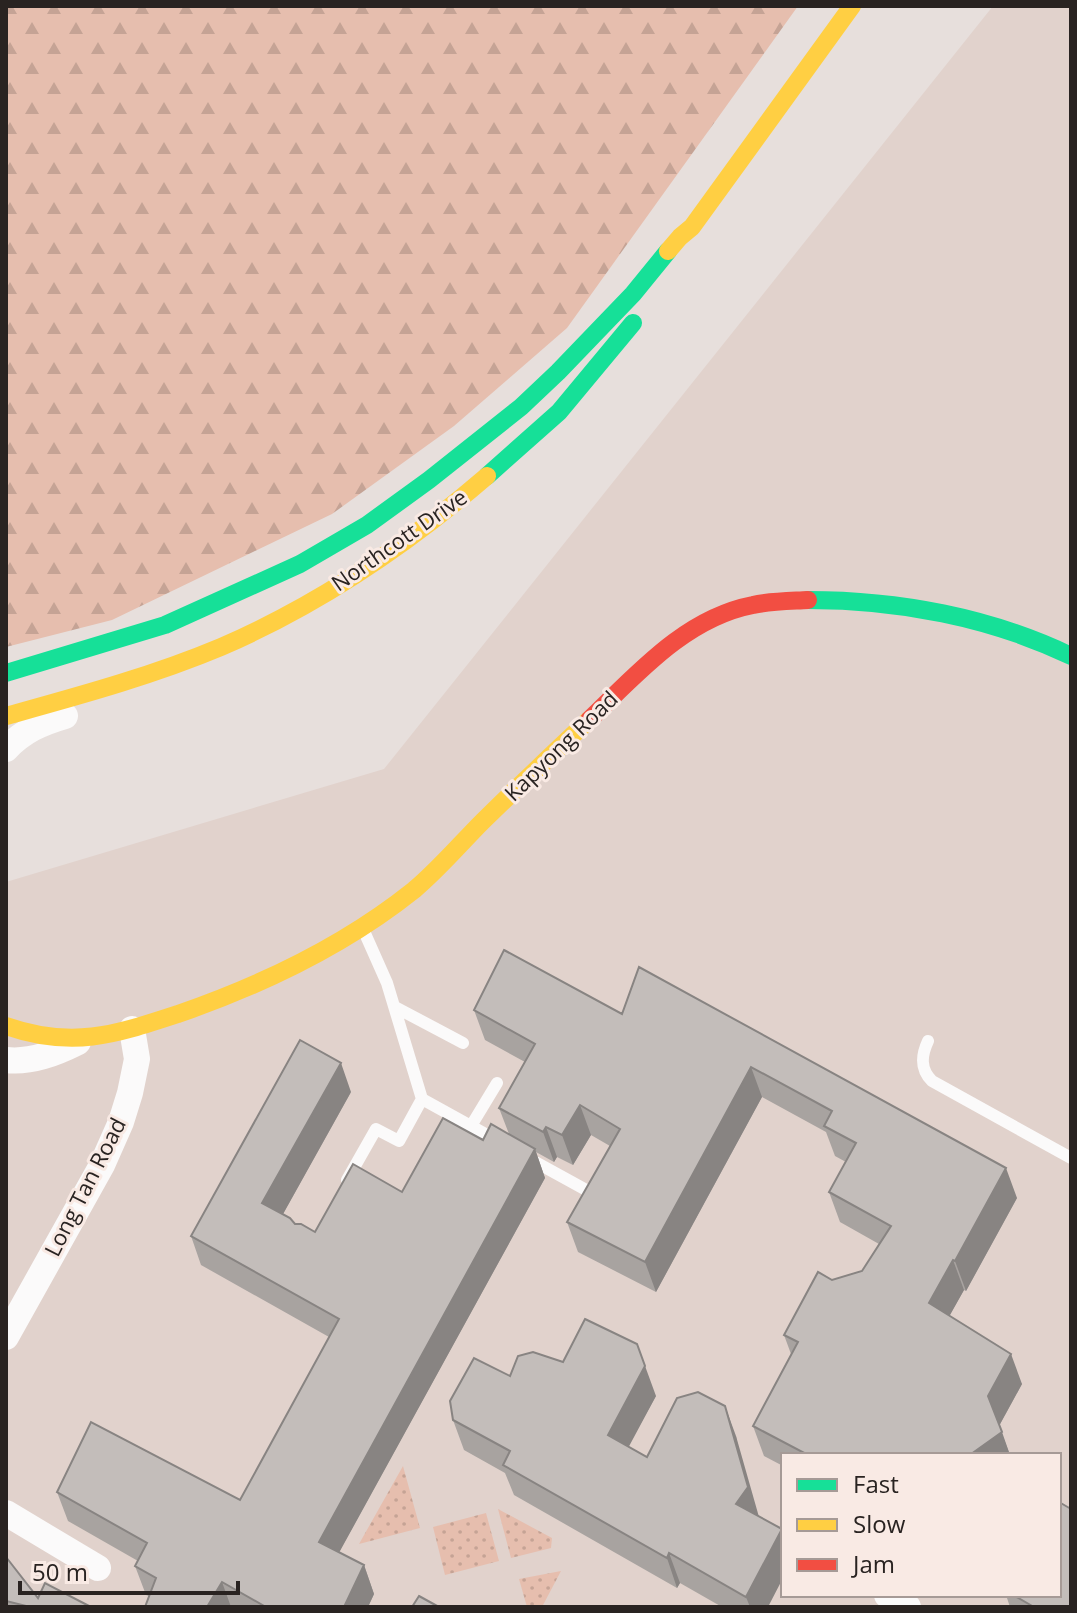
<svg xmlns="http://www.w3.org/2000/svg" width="1077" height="1613" font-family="'Open Sans',sans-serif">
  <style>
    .built { fill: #e1d2cc; fill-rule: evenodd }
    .forest { fill: url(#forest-firs) }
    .park { fill: url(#park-dots) }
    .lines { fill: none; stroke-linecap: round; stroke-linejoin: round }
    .lane { stroke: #fbfafa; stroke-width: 12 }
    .street { stroke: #fbfafa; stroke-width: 26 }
    .fast { stroke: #16e098; stroke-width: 18 }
    .slow { stroke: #ffcf43; stroke-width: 18 }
    .jam { stroke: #f24e42; stroke-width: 18 }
    .wall { fill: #a8a3a0 }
    .shaded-wall { fill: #888482 }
    .building { fill: #c3bdba; stroke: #888482; stroke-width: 2 }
    .labels { text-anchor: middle; stroke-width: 6; stroke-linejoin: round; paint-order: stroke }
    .street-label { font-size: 22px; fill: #292321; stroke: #f9eae4 }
  </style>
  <defs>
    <pattern id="forest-firs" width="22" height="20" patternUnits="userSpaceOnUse" patternTransform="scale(2)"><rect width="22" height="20" fill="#e6beae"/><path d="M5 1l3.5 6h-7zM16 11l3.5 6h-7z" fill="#c5a395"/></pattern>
    <pattern id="park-dots" width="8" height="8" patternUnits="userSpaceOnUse" patternTransform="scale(2)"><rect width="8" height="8" fill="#e6beae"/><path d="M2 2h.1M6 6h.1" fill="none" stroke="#c5a395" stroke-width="1.8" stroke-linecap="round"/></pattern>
  </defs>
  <rect width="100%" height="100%" fill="#e7dfdc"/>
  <!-- built -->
  <path class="built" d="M993,6h78v1601h-1065v-725l378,-113zM783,1455h276v140h-276z"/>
  <!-- forest -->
  <path class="forest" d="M6,6h792l-231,322 -113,98 -122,88 -220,106 -106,27z"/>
  <!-- park -->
  <path class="park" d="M403,1466l17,62 -61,16z
    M498,1509l54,29 -1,10 -40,10z
    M486,1513l13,48 -54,14 -12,-48z
    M561,1571l-19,36h-15l-8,-28z"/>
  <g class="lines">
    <!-- lane -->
    <path class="lane" d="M395,1007l68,36
      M928,1041c-7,15 -8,28 4,40l139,77
      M422,1099l76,42
      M471,1126l26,-43
      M528,1158l71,39
      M347,1180l29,-51 23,12 23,-42 -35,-116 -24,-54"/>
    <!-- street -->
    <path class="street" d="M6,749c17,-18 35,-26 59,-33
      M6,1060c25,3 50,-7 72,-18
      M6,1337l96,-172 19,-43 9,-29 7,-34 -5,-30
      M6,1513l92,55
      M887,1595l21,12"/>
    <!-- fast -->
    <path class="fast" d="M487,476l72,-64 74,-89
      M808,600c90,0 182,17 263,56
      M6,673l159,-48 135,-61 67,-39 62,-45 92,-73 37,-35 75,-78 35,-43"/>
    <!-- slow -->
    <path class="slow" d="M668,251l12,-14 12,-10 160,-221
      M6,716c72,-20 146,-40 215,-69 97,-42 186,-102 266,-171
      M6,1026c66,23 108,9 172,-12 84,-29 166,-68 236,-124 25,-21 46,-46 69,-69 35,-34 70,-68 106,-101"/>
    <!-- jam -->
    <path class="jam" d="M589,720c47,-45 96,-102 164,-115 17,-4 37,-4 55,-5"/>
  </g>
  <!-- wall -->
  <path class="wall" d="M639,967l378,231 -51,93 -2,-1 -15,26 73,68 -23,42 11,29h-227v11l-19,-10 -11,-30 38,-72 -7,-19 48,-55 30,-9 17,-27 -39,-22 -11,-30 17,-30 -11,-6 -9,-24 -64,-35 -106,195 -78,-40 -11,-30 43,-76 -19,-11 -18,30 -16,-8 -3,5 -18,-10 9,26 -206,374 25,13 10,29 -6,13h-223l4,-11 -3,-1 -11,-29 3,-5 -70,-40 -11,-29 183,8 89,-163 -128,-72 -10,-29 160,-144 -68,122 12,10 20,8 87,-40 81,-52 26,-6 -10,-26 26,-46 -40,-22 -11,-30 148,4z
    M510,1376l146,20 -28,50 19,11 89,-21 32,171h-46l-42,-24 -3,5 -163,-93 -9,-22 -41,-23 -11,-30z
    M6,1557l32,41 53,9h-85z
    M1006,1595h53l12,12h-61z"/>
  <!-- shaded-wall -->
  <path class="shaded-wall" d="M341,1063l10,29 -78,140 -11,-29z
    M751,1067l11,30 -106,195 -11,-30z
    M580,1105l11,30 -18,30 -11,-30z
    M546,1127l11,30 -3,5 -11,-30z
    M535,1149l10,29 -216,393 -10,-29z
    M1006,1168l11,30 -51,93 -11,-30z
    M953,1260l11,30 -24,43 -11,-30z
    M637,1344l19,52 -37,69 -11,-30z
    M1011,1354l11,30 -23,42 -11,-30z
    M725,1406l11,30 23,81 -23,-13z
    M1002,1432l8,23h-35l-1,-3z
    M782,1529l1,49 -15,29h-18l-4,-10z
    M669,1553l11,30 -3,5 -10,-30z
    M364,1565l10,29 -6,13h-24z
    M222,1582l9,25h-24z"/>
  <!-- building -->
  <path class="building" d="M504,950l118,64 17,-47 367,201 -51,93 -2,-1 -24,43 82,51 -23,42 14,36 -28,20 4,3h-170l-55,-29 45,-84 -14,-7 34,-63 14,8 30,-9 29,-45 -62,-34 27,-49 -32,-17 8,-15 -81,-44 -106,195 -78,-40 53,-93 -40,-24 -18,30 -16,-8 -3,5 -44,-24 36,-64 -61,-34z
    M300,1040l41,23 -79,140 28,15 5,6h6l14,8 38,-68 49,28 41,-74 40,22 8,-16 44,25 -216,393 45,23 -20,42h-78l-44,-25 -15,25h-62l11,-29 -21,-12 12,-23 -90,-51 34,-70 149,78 99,-181 -148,-83z
    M585,1319l52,25 8,22 -37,69 39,22 30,-59 21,-6 27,14 23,81 -12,17 46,25 -36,68 -77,-44 -2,5 -164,-93 7,-14 -57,-31 -3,-19 24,-43 36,18 8,-20 15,-4 30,10z
    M1059,1502l12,7v98h-37l-21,-12h46z
    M6,1557l32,41 7,-15 46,24h-61l-24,-6z
    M419,1596l20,11h-27z"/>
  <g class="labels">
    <!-- street labels -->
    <g class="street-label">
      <text transform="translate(399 540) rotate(-35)" y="8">Northcott Drive</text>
      <text transform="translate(561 746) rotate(-44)" y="8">Kapyong Road</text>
      <text transform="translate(85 1187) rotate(-63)" y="8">Long Tan Road</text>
    </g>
  </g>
  <!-- border -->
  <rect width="1077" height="1613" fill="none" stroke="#292321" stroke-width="16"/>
  <!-- legend -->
  <rect x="781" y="1453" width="280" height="144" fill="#f9eae4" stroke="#a69a96" stroke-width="2"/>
  <rect x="797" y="1479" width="40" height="12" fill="#16e098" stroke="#a69a96" stroke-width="2"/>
  <text x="853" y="1493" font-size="24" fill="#292321">Fast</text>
  <rect x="797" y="1519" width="40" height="12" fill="#ffcf43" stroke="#a69a96" stroke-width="2"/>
  <text x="853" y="1533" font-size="24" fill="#292321">Slow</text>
  <rect x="797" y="1559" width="40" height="12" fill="#f24e42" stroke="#a69a96" stroke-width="2"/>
  <text x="853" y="1573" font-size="24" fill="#292321">Jam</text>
  <!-- scale -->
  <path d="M20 1581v12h218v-12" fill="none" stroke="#292321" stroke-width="4"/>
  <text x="32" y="1581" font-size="24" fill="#292321" stroke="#f9eae4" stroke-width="6" paint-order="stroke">50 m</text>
</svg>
